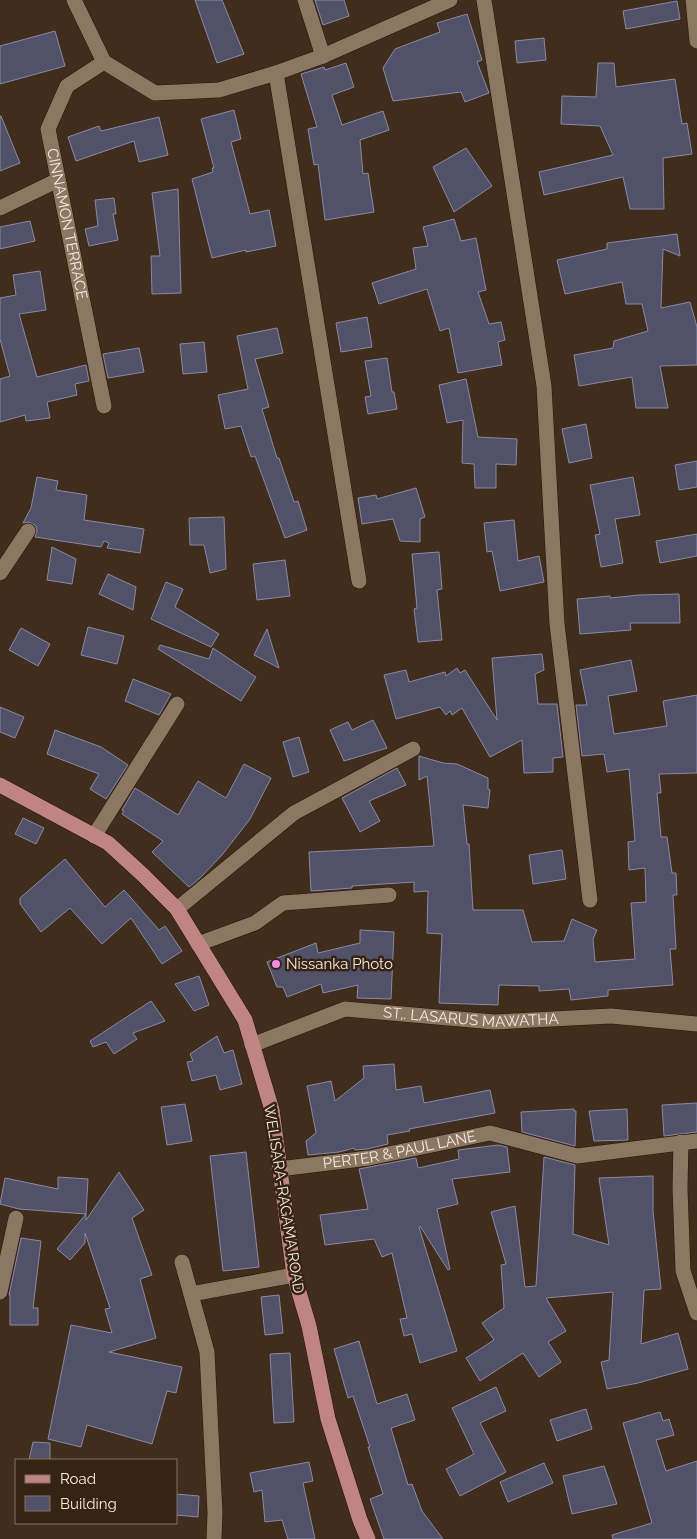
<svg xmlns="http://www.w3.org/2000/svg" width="697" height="1539" font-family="Raleway,sans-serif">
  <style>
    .building { fill: #515169; stroke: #898aa4 }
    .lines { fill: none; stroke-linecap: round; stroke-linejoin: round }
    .street-casing { stroke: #261504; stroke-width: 16 }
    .primary-casing { stroke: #261504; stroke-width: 16 }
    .street { stroke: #8c7763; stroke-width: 15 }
    .primary { stroke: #c08583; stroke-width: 15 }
    .poi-dot { fill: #f888ea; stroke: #352412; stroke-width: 2 }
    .labels { text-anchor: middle; stroke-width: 5; stroke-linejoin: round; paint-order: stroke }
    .street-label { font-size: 15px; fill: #f6eade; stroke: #352412 }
    .poi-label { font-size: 15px; fill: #f6eade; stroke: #352412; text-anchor: start }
  </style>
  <rect width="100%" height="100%" fill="#402d1b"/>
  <!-- building -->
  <path class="building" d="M195,0h27l22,54 -27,9z
    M315,0h29l5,16 -26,9z
    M677,1l3,18 -54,10 -3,-18z
    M467,14l15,46 -5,2 12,31 -24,9 -4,-10 -68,9 -10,-33 12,-19 45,-17 -3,-9z
    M55,31l10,35 -65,18v-38z
    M544,38l2,22 -29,3 -2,-22z
    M346,63l8,24 -22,8 10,30 41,-14 6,19 -29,10 3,34 5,-1 6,39 -49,8 -7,-56 -4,1 -6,-36 9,-2 -16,-53 23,-7 1,3z
    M598,63h16l2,24 59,-8 7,45 5,-1 5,31 -29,4 1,51h-34l-7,-32 -79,18 -5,-23 74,-17 -13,-29 -39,-2 1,-28 34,1z
    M234,110l7,29 -10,3 19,72 19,-4 7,36 -30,6v-2l-34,8 -20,-79 21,-7 -1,-4h2l-13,-49z
    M0,116h1l19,47 -20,8z
    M159,117l9,38 -29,7 -5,-21 -58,20 -8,-24 31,-11 2,5z
    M466,148l26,38 -38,26 -21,-45z
    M178,189l3,104 -29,1 -1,-38h9l-8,-63z
    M114,198l2,16h-3l5,26 -29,6 -4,-17 13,-3 -3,-26z
    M454,219l7,22 15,-3 10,52 -8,2 11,32 12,-2 4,18 -7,2 4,23 -44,8 -9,-45 -9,3 -13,-42 -48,15 -7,-21 44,-14 -3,-21 15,-2 -5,-19z
    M30,221l5,20 -35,8v-22z
    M677,234l3,22 -17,-7 -2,59 29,-6 7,25v38l-37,1 8,42h-32l-4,-31 -53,9 -5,-31 39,-7 1,-7 34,-10 -6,-27h-16l-4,-22 -57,12 -8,-34 50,-11v-6z
    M40,271l6,39 -27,4 18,63 49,-12 3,16 -14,3 2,11 -30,7 3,16 -24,3 -1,-6 -25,7v-43l10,-3 -10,-37v-41l16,-3 -3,-20z
    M367,317l5,30 -31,5 -5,-29z
    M277,328l6,25 -28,6 14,48 -7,2 15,49h2l15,44 4,-1 9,29 -22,8 -30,-82 -4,1 -10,-31 -16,3 -7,-34 30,-6 -11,-53z
    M204,342l3,30 -24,2 -3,-30z
    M139,348l5,24 -36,6 -5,-24z
    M387,358l5,34h2l3,17 -29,5 -3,-17 6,-1 -6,-35z
    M466,379l12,58 39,2 -1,26 -20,-1v24h-21l-1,-24 -12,-1 1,-43 -16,3 -8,-38z
    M586,424l6,34 -23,5 -7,-34z
    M697,461v26l-18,3 -4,-25z
    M37,477l21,4 -2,9 31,5 -3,25 60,9 -4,24 -33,-5 2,-5 -5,-2 -3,6 -66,-10 2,-5 -1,-6 -7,-4 -6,1 8,-15z
    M633,477l7,38 -25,4 8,44 -22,4 -6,-32 5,-1 -10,-49z
    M416,488l9,29 -5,2v23l-20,-1 -7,-22 -31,5 -4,-26 18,-3 1,4z
    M224,517l2,52 -16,4 -6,-28h-14l-1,-27z
    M514,520l4,41 21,-5 5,26 -44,9 -8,-40 -5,1 -3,-29z
    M697,534v22l-37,7 -4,-22z
    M52,547l24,12 -4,25 -25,-4z
    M439,552l3,37 -5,1 5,50 -24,2 -4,-33 3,-1 -5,-54z
    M285,560l5,36 -33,4 -4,-36z
    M108,574l28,13 -3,23 -34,-16z
    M166,582l17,7 -8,18 44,27 -8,13 -60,-28z
    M679,594l1,29h-50l1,7 -51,4 -3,-35 33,-3v2l29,-3z
    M88,627l36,9 -7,28 -36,-9z
    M21,628l29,16 -12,22 -29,-16z
    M267,629l12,39 -25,-13z
    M160,645l49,14 4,-11 43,29 -15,24 -83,-52z
    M542,654l2,16 -9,4 3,30h19l6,53 -10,1v14l-29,1 -2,-33 -32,17 -28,-49 -10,7 -2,-4 -4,4 -6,-8 -44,12 -12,-44 22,-5 3,12 36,-10 1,4 11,-8 3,5 5,-3 32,50 -5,-62z
    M631,660l6,31 -29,5 6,38 53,-8 -4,-25 34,-6v78l-38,1 2,19h-4l4,44h6l5,36h4l1,22h-4l3,54h-6l3,36 -65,5v6l-37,4 -2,-11 -30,2v-5l-40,-1 -1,20 -59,-2 3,-69 -15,-1 1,-42 -14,1v-10l-62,4v2l-41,3 -2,-39 125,-6 -7,-70 -8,4v-24l24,7 14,1 31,14v11l2,1 -2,18 -25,-3 4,39h2l4,66h50l9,32 32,-1 8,-22 25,11 -4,9 2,23 40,-3 -4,-56 15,-1 -1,-34 -16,2 -1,-28 7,-1 -6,-72 -22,3 -3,-18 -22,2 -6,-51h11l-7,-35z
    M133,679l38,15 -12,21 -34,-14z
    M0,707l24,10 -9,21 -15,-6z
    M373,720l14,28 -43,13 -14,-31 18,-8 4,8z
    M55,730l46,17 27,18 -22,34 -16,-10 9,-15 -52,-20z
    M299,737l10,35 -16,5 -10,-35z
    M244,764l27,14 -21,41 -28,36 -22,23 -11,9 -37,-35 11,-11 -41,-27 2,-3 -2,-1 13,-22 43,27 20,-34 28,17z
    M397,768l9,17 -37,16 11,20 -20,11 -18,-34z
    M23,818l21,10 -8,16 -21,-10z
    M562,850l4,29 -33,5 -4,-29z
    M65,859l40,48 19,-17 35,40 6,-4 17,25 -20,13 -31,-46 -29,26 -32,-36 -29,24 -21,-28v-6z
    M360,930l34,2 -3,67 -34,-1 1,-13 -35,8 -2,-9 -34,13 -4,-10h-6l-10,-25 49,-19 2,10 42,-10z
    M199,976l10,29 -15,6 -19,-27z
    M151,1001l14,20 -32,12 4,6 -23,15 -8,-12 -13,5 -3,-6z
    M217,1036l7,17 9,-3 9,34 -22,6 -4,-15 -24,6 -5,-19 6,-1 -3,-7z
    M394,1064l2,26 25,-4 3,17 66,-13 5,23 -86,16 1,2 -23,4 1,9 -21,5 -12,1 -1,-2 -15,4 -31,3 -2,-14 10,-8 -9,-47 24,-5 4,20 29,-23 -1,-12z
    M697,1103v29l-33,4 -2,-31z
    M185,1104l7,37 -25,4 -6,-38z
    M574,1109v2h2l-1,35 -53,-14 -1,-20z
    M627,1109l1,31 -34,1 -5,-30z
    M498,1145l9,2 3,25 -58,7 6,25 -21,5 13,60 -2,1 -28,-44 -1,1 38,124 -37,12 -8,-29 -8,2 -4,-17 7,-1 -15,-65 -10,4 -8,-18 -49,6 -5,-30 48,-6 -9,-40 57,-11 2,10 41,-9 -1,-9z
    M246,1152l13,115 -36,4 -13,-115z
    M544,1157l31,8 -2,69 36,11 -10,-67 54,-2v35l8,78 -17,1 -3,54 37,-11 10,36 -50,14 -31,6 -6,-27 8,-2 4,-68 -67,6 20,33 -18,11 13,20 -22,15 -16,-24 -43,28 -14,-23 28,-18 -12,-17 22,-15 -3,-43 5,-1 -15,-52 24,-6 10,81 11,-1z
    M119,1172l25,38 -12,8 20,57 -12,4 16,59 -47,14 73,15 -6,26 -9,-2 -15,53 -65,-19 -6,22 -33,-8 23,-114 41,8 -7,-24 5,-1 -25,-75v10l-15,17 -13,-11 29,-35v6z
    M58,1177l30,2 -2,35 -67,-5 -19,-5 5,-26 53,11z
    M21,1238l20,3 -8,67h5v17h-28v-30h-1z
    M279,1295l4,38 -18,2 -4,-38z
    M359,1341l18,63 30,-10 8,26 -24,8 17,57 4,-1 10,27 21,28h-59l-14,-40 13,-5 -15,-47h2l-17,-51 -5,2 -14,-49z
    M290,1353l4,69 -20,1 -4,-69z
    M496,1387l10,24 -26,12 26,49 -46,24 -14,-27 28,-15 -22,-46z
    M586,1409l6,20 -35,12 -7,-21z
    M660,1412l3,9 6,-2 5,16 -18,5 10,31 31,-10v78h-84l-1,-4 40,-12 -29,-100z
    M33,1442l17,1v17h-21z
    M309,1462l4,19 -10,2 12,56h-27l-6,-19 -17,2 -3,-32 -8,2 -4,-19z
    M544,1463l9,20 -45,19 -8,-20z
    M604,1466l13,38 -45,10 -9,-38z
    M176,1494l23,2 -1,21 -22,-2z"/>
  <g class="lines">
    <!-- street casing -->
    <g class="street-casing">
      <g id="street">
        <path d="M74,0l30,62 51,31 64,-3 57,-17 47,-17 127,-56"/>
        <path d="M305,0l18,56"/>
        <path d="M484,0l60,386 13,238 33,276"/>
        <path d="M693,0l4,41"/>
        <path id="s1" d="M104,62l-37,24 -19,43 56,277"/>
        <path d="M276,73l83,508"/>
        <path d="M0,208l58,-28"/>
        <path d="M0,573l28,-42"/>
        <path d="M94,836l83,-132"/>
        <path d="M177,909l117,-96 119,-64"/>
        <path d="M198,944l57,-21 28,-20 106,-8"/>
        <path id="s2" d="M252,1045l93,-36 149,13 117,-6 86,8"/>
        <path d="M681,1142l-1,46 3,83 14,42"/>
        <path id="s3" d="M279,1169l90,-11 121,-25 87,23 120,-15"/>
        <path d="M182,1262l25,90 8,161 -1,26"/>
        <path d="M0,1292l16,-74"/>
        <path d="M191,1294l103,-19"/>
      </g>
    </g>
    <!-- primary casing -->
    <g class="primary-casing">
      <path id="primary" d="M0,785l108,58 35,32 34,34 68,111 27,90 22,165 15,51 19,93 32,101 8,19"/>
    </g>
    <!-- street -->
    <use href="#street" class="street"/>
    <!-- primary -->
    <use href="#primary" class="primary"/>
  </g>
  <!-- markers -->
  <circle class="poi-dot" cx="276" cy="964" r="5"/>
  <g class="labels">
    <!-- street labels -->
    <g class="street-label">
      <text dy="5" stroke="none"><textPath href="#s1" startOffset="188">CINNAMON TERRACE</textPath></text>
      <text dy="5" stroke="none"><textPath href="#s2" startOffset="226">ST,. LASARUS MAWATHA</textPath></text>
      <text dy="5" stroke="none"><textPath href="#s3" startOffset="122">PERTER &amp; PAUL LANE</textPath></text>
      <text transform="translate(284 1199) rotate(81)" y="5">WELISARA-RAGAMA ROAD</text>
    </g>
    <!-- poi labels -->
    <g class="poi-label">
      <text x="286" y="969">Nissanka Photo</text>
    </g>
  </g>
  <!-- legend -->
  <rect x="15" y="1459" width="162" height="65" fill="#352412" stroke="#827364"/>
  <rect x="25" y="1475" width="25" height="8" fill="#c08583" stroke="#827364"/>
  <text x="60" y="1484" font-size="15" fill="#f6eade">Road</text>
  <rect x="25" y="1496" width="25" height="15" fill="#515169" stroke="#827364"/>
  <text x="60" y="1509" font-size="15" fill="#f6eade">Building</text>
</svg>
